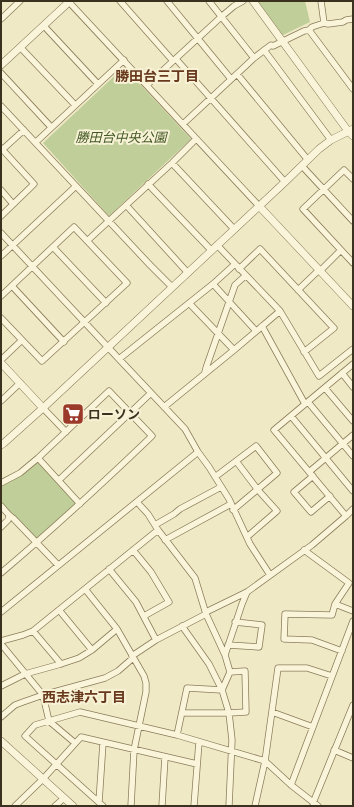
<svg xmlns="http://www.w3.org/2000/svg" width="354" height="807" font-family="'PT Serif','Noto Sans JP',serif">
  <style>
    .green { fill: #c0ce9a }
    .lines { fill: none; stroke-linecap: round; stroke-linejoin: round }
    .minor-casing { stroke: #8b7c5b; stroke-width: 7 }
    .tertiary-casing { stroke: #8b7c5b; stroke-width: 8 }
    .minor { stroke: #faf5da; stroke-width: 5.5 }
    .tertiary { stroke: #faf5da; stroke-width: 7 }
    .labels { text-anchor: middle; stroke-width: 4; stroke-linejoin: round; paint-order: stroke }
    .park-label { font-size: 13px; font-style: italic; fill: #445826; stroke: #f7f2d6 }
    .poi-label { font-size: 13px; font-weight: bold; fill: #3b311f; stroke: #f7f2d6; text-anchor: start }
    .neighbourhood-label { font-size: 14px; font-weight: bold; fill: #69391e; stroke: #f7f2d6 }
  </style>
  <rect width="100%" height="100%" fill="#efe9c6"/>
  <!-- green -->
  <path class="green" d="M255,1h50l5,21 -29,14z
    M124,67l67,72 -82,77 -66,-73z
    M38,460l39,44 -40,36 -27,-25v-4l-9,-8v-18z"/>
  <g class="lines">
    <!-- minor casing -->
    <g class="minor-casing">
      <path id="minor" d="M68,1l191,205
        M120,1l53,60
        M167,1l64,78
        M209,1l45,57
        M321,1l3,22
        M1,19l19,-18
        M44,26l54,58
        M309,30l44,59
        M21,48l54,57
        M264,50l67,90
        M176,59l109,123
        M1,73l50,54
        M237,74l71,86
        M147,85l74,-68 13,-11 9,-5
        M1,106l149,159 22,22
        M183,124l71,-66 17,-13 2,1 31,-15 5,-1 3,-3 12,-4 4,1 15,-2 3,-2 7,-1
        M36,142l88,-82
        M1,148l33,36 -33,32
        M2,150l22,-20
        M172,163l62,66
        M302,166l51,55
        M353,179l-9,-9 -41,39 50,54
        M148,184l63,66
        M1,190l12,14
        M126,205l62,68
        M1,233l118,126 66,70 13,23 11,15 20,32 21,45 20,31
        M87,241l85,-78 24,-24
        M217,245l63,66 39,65 34,-27
        M53,247l53,56
        M1,256l75,-70
        M239,269l21,-20 71,76 3,3 -30,24
        M320,271l21,-21
        M213,284l43,47
        M12,286l52,56
        M298,290l21,-20
        M1,296l73,-69 53,56 -85,78 -41,-43
        M189,303l45,47
        M262,326l43,78
        M119,359l94,-75 22,-20
        M1,360l21,-20
        M205,372l1,-4 29,-83 10,-9
        M342,373l11,14
        M325,388l28,33
        M1,401l19,-18
        M308,402l45,54
        M164,407l70,-57 46,-39
        M43,408l23,24
        M291,416l62,75
        M38,458l42,46
        M236,461l22,29 19,21 -30,26
        M309,472l44,-37
        M313,476l-19,16 17,20 19,-16
        M215,477l41,-31 21,27 -44,37
        M59,480l92,-87
        M1,483l19,-10 18,-15 71,-67 43,45c-49,47 -99,93 -151,137
        M137,502l11,12 10,16 37,48 11,36 19,41
        M1,506c4,4 7,9 12,12l45,47
        M346,516l-72,-86 79,-66
        M155,525l19,-11 6,-5 41,-22
        M1,527l7,-7 1,-4
        M165,540l66,-36
        M133,550l18,22 18,30 -25,14
        M304,550l45,33 -14,21 -3,11 -47,-1 -1,25 28,1 30,11
        M109,569l27,33 20,38
        M85,589l32,40 27,47 2,7v9l-12,58 -3,56
        M335,604l18,7
        M59,610l33,40
        M1,612l197,-160
        M206,612l41,-20 65,-47 34,-29 7,-7
        M182,626l27,38 13,26 7,23 3,27 -3,66
        M33,631l28,33
        M1,641l22,-6 10,-4 125,-101
        M1,644l42,51 6,26 26,22
        M228,645l31,2 3,-22 -27,-3
        M132,656l24,-16 50,-26
        M1,686l24,-12 36,-10 18,-6 13,-8 25,-21
        M272,712l41,15
        M182,713h47l17,-1 -1,-41 -15,1
        M1,717l14,-12 8,-3 20,-7 62,-17 13,-7 15,-13
        M177,735l10,-47 35,2 8,-18 -5,-17 17,-51 5,-12
        M334,750l19,8
        M291,785l62,-164
        M99,802l4,-59
        M313,803l40,-98
        M15,806l28,-27 38,-42 116,27
        M55,806l9,-8
        M103,806l-78,-70 10,-11 45,-13 97,23 88,26 26,24 27,21
        M162,806l3,-49
        M194,806l5,-64
        M255,806l10,-45 13,-93h29l25,8"/>
    </g>
    <!-- tertiary casing -->
    <g class="tertiary-casing">
      <path id="tertiary" d="M253,1l95,130 5,5
        M1,65l69,-64
        M259,206l94,100
        M1,363l42,45
        M1,445l3,-2 39,-35 242,-226 34,-33 12,-9 22,-11
        M1,741l72,65"/>
    </g>
    <!-- minor -->
    <use href="#minor" class="minor"/>
    <!-- tertiary -->
    <use href="#tertiary" class="tertiary"/>
  </g>
  <!-- icons -->
  <defs>
    <g id="supermarket-square" transform="scale(1.15)"><rect x="-9" y="-9" width="18" height="18" rx="4" fill="#9c3a2a" stroke="#f7f2d6"/><path d="M-6-5.5h2.5l.6 2H6L4.5 2H-2.5L-4.4-4H-6ZM-1.5 3.2a1.3 1.3 0 1 0 .1 0ZM3 3.2a1.3 1.3 0 1 0 .1 0Z" fill="#fff"/></g>
  </defs>
  <g fill-rule="evenodd">
    <use href="#supermarket-square" x="73" y="414"/>
  </g>
  <g class="labels">
    <!-- park labels -->
    <g class="park-label">
      <text x="121" y="142">勝田台中央公園</text>
    </g>
    <!-- poi labels -->
    <g class="poi-label">
      <text x="88" y="419">ローソン</text>
    </g>
    <!-- neighbourhood labels -->
    <g class="neighbourhood-label">
      <text x="157" y="81">勝田台三丁目</text>
      <text x="84" y="702">西志津六丁目</text>
    </g>
  </g>
  <!-- border -->
  <rect width="354" height="807" fill="none" stroke="#3b311f" stroke-width="4"/>
</svg>
